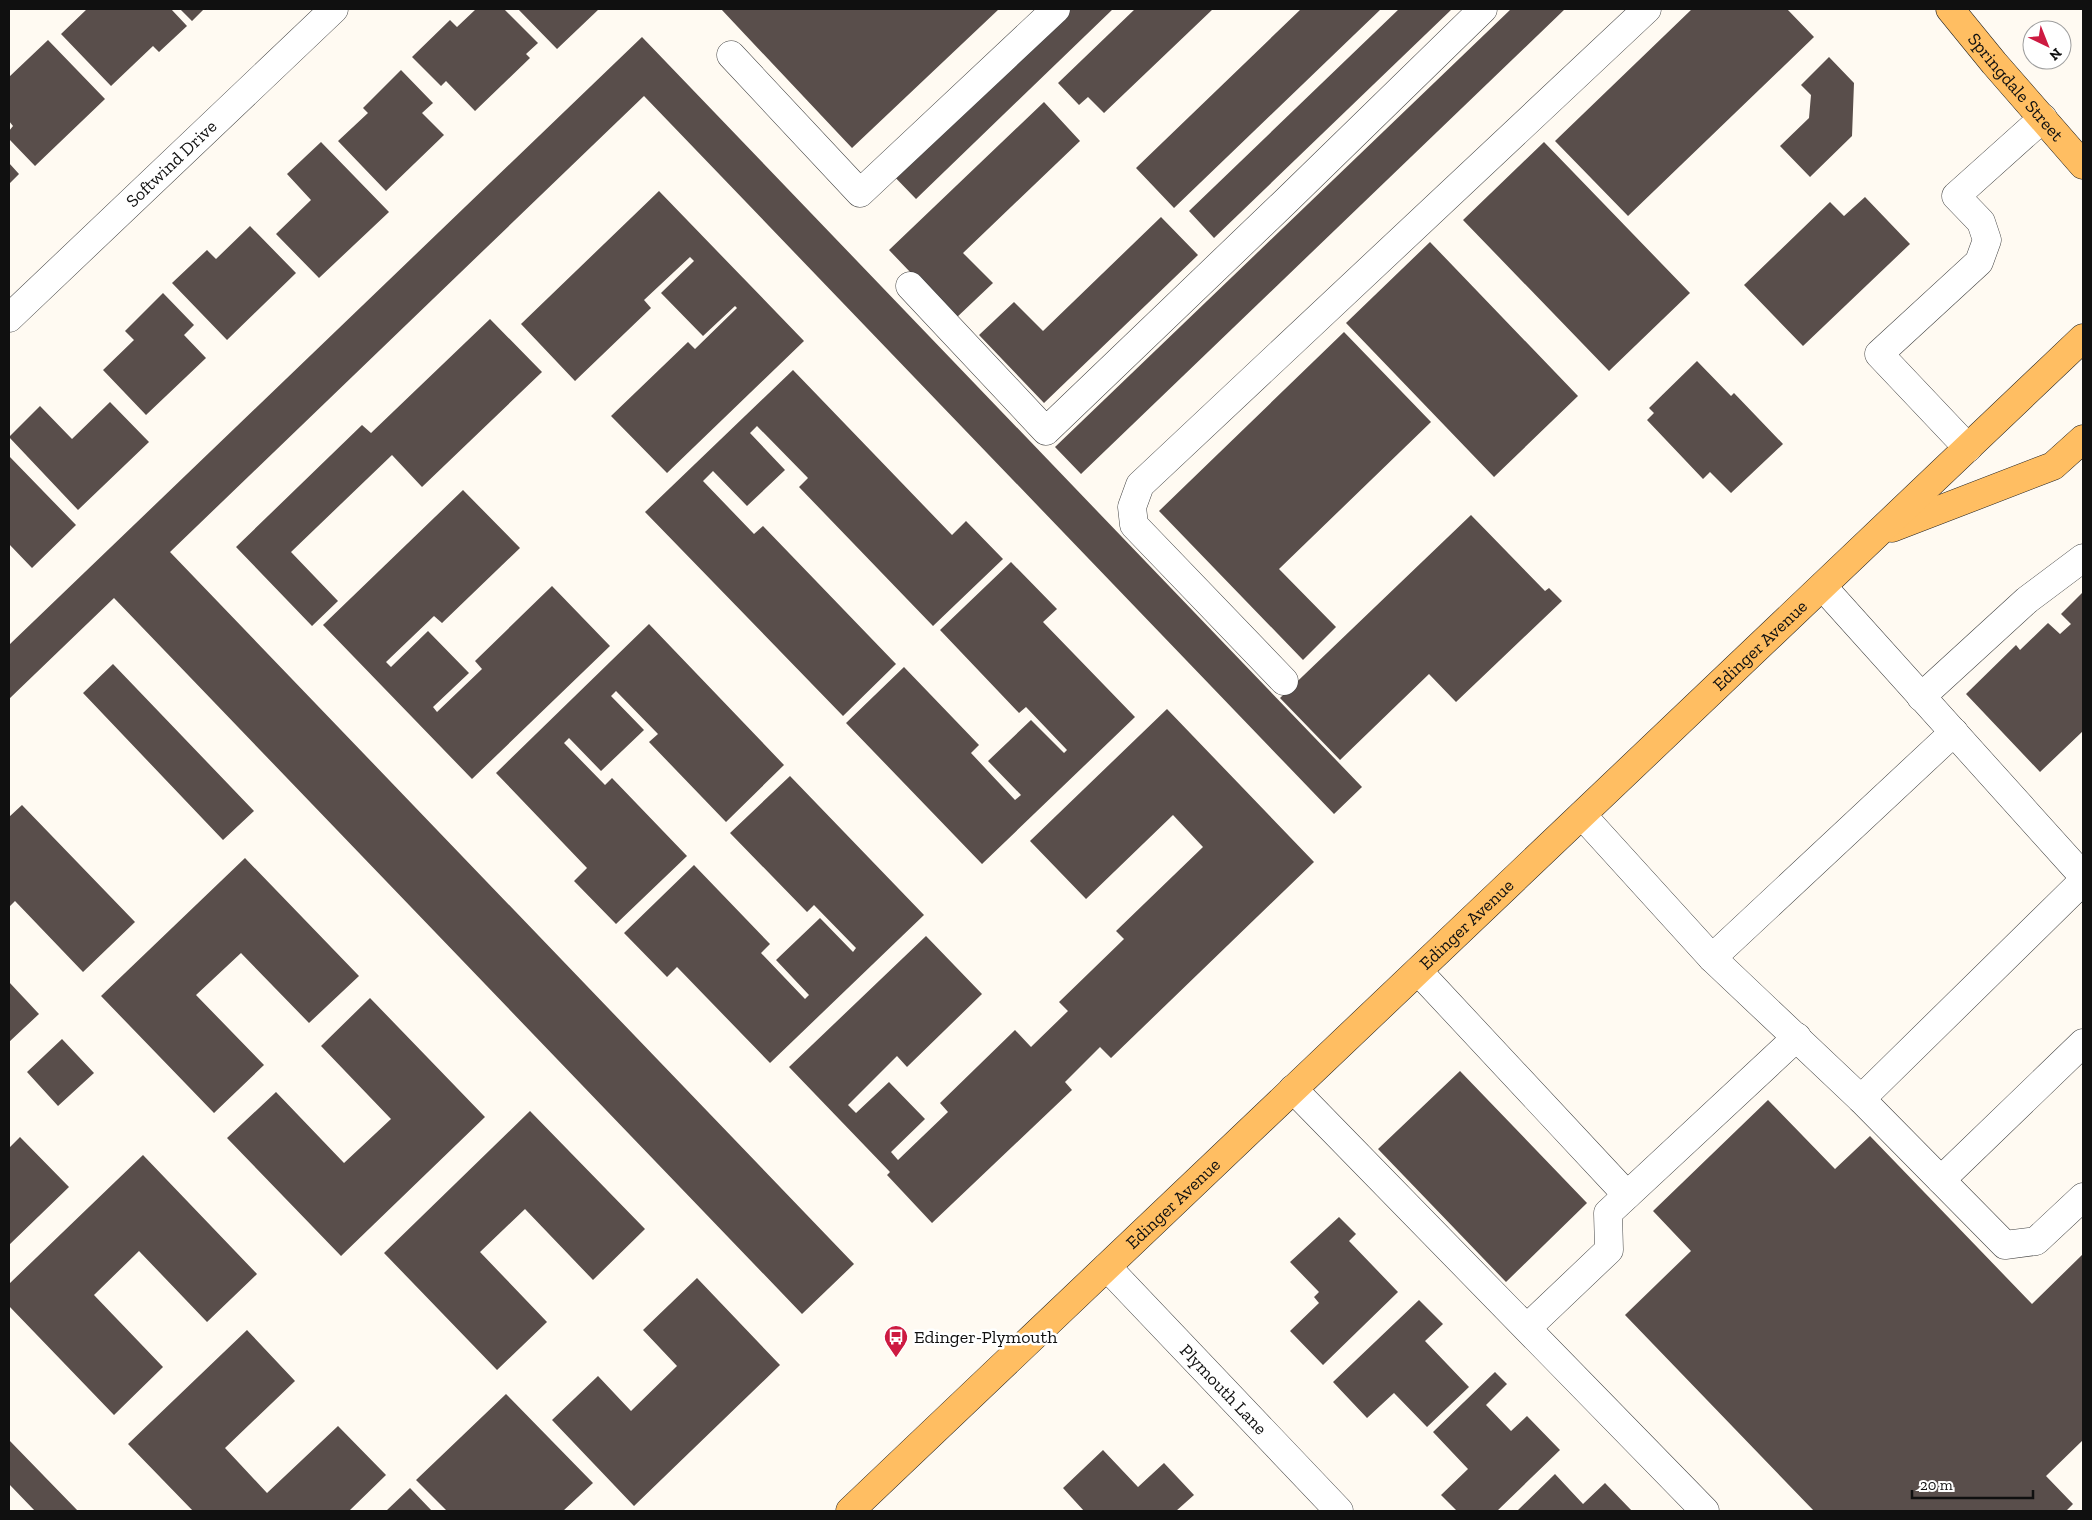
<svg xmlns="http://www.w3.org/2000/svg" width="2092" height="1520" font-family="'Zilla Slab',serif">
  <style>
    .building { fill: #594e4b }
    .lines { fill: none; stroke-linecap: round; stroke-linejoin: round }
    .minor-casing { stroke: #434343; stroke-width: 29 }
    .major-casing { stroke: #212121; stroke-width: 29 }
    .minor { stroke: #fff; stroke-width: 28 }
    .major { stroke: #ffbe62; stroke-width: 28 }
    .labels { text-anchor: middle; stroke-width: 5; stroke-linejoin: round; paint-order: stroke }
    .street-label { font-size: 18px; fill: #101010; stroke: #fff }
    .poi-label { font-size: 18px; fill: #101010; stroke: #fff; text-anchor: start }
  </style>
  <rect width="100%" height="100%" fill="#fffaf2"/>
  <!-- building -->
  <path class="building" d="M87,9h84l16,17 -28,26 -6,-6 -42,40 -50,-52z
    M180,9h24l-12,12z
    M476,9h28l34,34 -12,11 4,4 -55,53 -29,-30 -5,5 -29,-29 38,-37 7,7z
    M518,9h81l-42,40z
    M721,9h278l-147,139z
    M1057,9h56l-197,190 -27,-28z
    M1135,9h78l-109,104 -16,-16 -9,8 -21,-22z
    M1301,9h80l-207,199 -38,-40z
    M1399,9h53l-238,229 -25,-27z
    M1511,9h54l-484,465 -26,-27z
    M1692,9h95l27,28 -186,179 -73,-75z
    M642,37l720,750 -28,27 -690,-718 -474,456 684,712 -52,50 -688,-716 -105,101v-54z
    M48,40l57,59 -70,67 -26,-27v-8l4,-5 -4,-5v-44z
    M1829,57l25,26 -2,53 -42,41 -30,-31 29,-28 2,-23 -10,-10z
    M401,70l32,33 -11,10 22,22 -58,56 -48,-50 30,-28 -5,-5z
    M1044,102l36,39 -117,112 30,30 -38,36 -66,-69z
    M321,142l68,70 -70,66 -43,-44 35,-34 -24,-26z
    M1544,142l146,151 -81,78 -146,-151z
    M9,163l10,11 -10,10z
    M659,191l145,150 -137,132 -56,-57 77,-74 7,7 42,-41 -2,-2 -32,30 -42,-43 33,-32 -4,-4 -46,43 7,8 -76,73 -54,-57z
    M1865,197l45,47 -107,102 -59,-61 86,-83 14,14z
    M1161,217l37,38 -154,148 -65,-68 35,-33 29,29z
    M250,226l46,47 -69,67 -55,-57 35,-33 9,9z
    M1430,242l148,154 -84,81 -148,-154z
    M163,293l31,32 -10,10 22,23 -60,57 -43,-45 31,-30 -9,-9z
    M490,319l52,53 -120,115 -30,-32 -101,97 47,49 -26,25 -76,-79 126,-122 9,8z
    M1344,332l87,90 -152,147 57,58 -33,33 -144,-149z
    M1697,361l34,35 3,-3 49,51 -52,49 -21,-21 -7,7 -56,-59 7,-7 -5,-5z
    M793,370l159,165 14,-14 37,38 -70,67 -134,-139 9,-9 -51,-52 -7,7 35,37 -38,36 -34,-35 -10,10 51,53 9,-8 133,138 -53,52 -198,-204z
    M110,402l39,40 -71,68 -69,-73 31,-31 32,33z
    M9,456l67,69 -44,43 -23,-24z
    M463,490l57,58 -78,75 -8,-7 -48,46 5,5 37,-36 41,42 -36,34 4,5 45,-43 -7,-8 77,-75 58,60 -138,133 -149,-154z
    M1471,515l74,76 4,-3 13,13 -106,101 -27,-28 -89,86 -60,-62z
    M1011,562l46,47 -14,13 92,95 -153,147 -136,-141 58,-56 75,78 -8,8 44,47 6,-5 -33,-34 43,-41 33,33 3,-3 -41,-43 -7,6 -79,-83z
    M2082,593l1,138 -43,41 -74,-78 50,-49 4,5 28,-27 12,11 11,-10 -10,-10z
    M649,624l135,141 -58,57 -77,-80 9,-8 -42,-43 -5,5 33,34 -43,41 -32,-33 -5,5 41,42 7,-7 75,78 -71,68 -42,-43 13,-13 -91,-95z
    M113,664l141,147 -31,29 -140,-147z
    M1167,709l147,153 -203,196 -11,-11 -35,35 7,8 -140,133 -45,-48 3,-3 -101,-105 137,-131 56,58 -75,73 -10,-11 -49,49 8,8 33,-31 36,37 -34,33 7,8 50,-48 -8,-9 75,-73 16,17 37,-36 -9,-9 65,-63 -8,-8 87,-84 -30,-32 -87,84 -56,-58z
    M790,776l134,139 -154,148 -93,-96 -10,10 -43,-44 70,-68 76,79 -9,9 44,46 4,-4 -33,-35 44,-42 33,34 3,-4 -42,-43 -7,7 -77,-79z
    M22,805l113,117 -52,50 -68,-71 -6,6v-90z
    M245,858l114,118 -50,47 -68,-70 -45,42 68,70 -50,48 -113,-117z
    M9,982l30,32 -30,28z
    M370,998l115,119 -144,139 -114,-118 49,-46 68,71 47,-44 -70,-73z
    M62,1039l32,34 -36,33 -31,-34z
    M1460,1071l127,132 -81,79 -128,-133z
    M1768,1100l67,69 35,-33 162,168 51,-50v186l-37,36 27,28 -7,7h-252l-189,-196 66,-64 -38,-40z
    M530,1111l115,118 -52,51 -68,-71 -45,43 67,70 -50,48 -113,-117z
    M20,1137l49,50 -60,58v-97z
    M143,1155l114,119 -50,48 -68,-71 -45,44 69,72 -49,48 -105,-109v-22z
    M1339,1217l17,17 -7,7 49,51 -75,73 -33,-34 29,-28 -5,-6 5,-5 -29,-30z
    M697,1278l83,87 -146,141 -82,-86 46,-44 33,35 46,-45 -34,-36z
    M1419,1300l24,24 -18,17 44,46 -42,40 -33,-34 -27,25 -34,-36z
    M247,1330l48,51 -70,67 42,45 71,-67 48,49 -37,36h-156l-65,-67z
    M1495,1372l12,12 -21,21 25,26 16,-15 33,34 -63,61h-40l-16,-16 27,-26 -35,-37z
    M506,1394l87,89 -30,28h-116l-31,-31z
    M9,1440l69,71h-43l-26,-27z
    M1103,1450l35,37 26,-24 30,32 -18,16h-92l-21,-23z
    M1555,1474l28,30 22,-21 27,28h-115z
    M410,1488l22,23h-46z"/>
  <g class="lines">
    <!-- minor casing -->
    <g class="minor-casing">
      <g id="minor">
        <path d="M731,55l129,138 196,-184"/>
        <path d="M910,286l136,145 240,-230 197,-192"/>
        <path id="s1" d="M9,318l325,-309"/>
        <path d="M1968,448l-89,-94 100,-92 8,-22 -6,-18 -25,-26 87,-78"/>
        <path d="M1823,587l260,289"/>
        <path d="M1284,681l-150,-156 -2,-18 8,-22 507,-476"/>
        <path d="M1921,697l106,-97 56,-42"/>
        <path d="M1582,815l130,143 149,141 144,146 31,-4 47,-44"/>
        <path d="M1712,958l242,-226"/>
        <path d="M1418,971l209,224"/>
        <path d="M1293,1089l412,422"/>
        <path d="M1861,1099l222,-218"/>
        <path d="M1941,1180l142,-137"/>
        <path id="s2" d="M1107,1267l232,244"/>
        <path d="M1527,1328l82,-78 -1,-37 189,-176"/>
      </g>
    </g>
    <!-- major casing -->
    <g class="major-casing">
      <g id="major">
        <path id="s3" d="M1950,9l44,54 89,102"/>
        <path d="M1892,528l161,-62 30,-27"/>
        <path id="s4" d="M850,1511l1233,-1173"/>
      </g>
    </g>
    <!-- minor -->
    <use href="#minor" class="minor"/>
    <!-- major -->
    <use href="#major" class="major"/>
  </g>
  <!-- icons -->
  <defs>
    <g id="bus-pin" transform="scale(1.25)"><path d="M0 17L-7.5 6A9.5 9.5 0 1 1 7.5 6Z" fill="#cd1a41" stroke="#fff"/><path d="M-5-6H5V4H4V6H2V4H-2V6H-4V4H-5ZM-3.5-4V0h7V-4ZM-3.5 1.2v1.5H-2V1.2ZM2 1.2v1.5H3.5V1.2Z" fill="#fff"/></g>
  </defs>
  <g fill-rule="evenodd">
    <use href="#bus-pin" x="896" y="1337"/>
  </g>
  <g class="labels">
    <!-- street labels -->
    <g class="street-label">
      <text dy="6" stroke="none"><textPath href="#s3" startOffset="102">Springdale Street</textPath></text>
      <text dy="6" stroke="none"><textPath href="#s1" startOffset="224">Softwind Drive</textPath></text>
      <text dy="6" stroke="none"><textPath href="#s4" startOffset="1256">Edinger Avenue</textPath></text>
      <text dy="6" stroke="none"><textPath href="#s4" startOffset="851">Edinger Avenue</textPath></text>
      <text dy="6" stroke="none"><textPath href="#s4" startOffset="446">Edinger Avenue</textPath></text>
      <text dy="6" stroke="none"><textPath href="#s2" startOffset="169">Plymouth Lane</textPath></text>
    </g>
    <!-- poi labels -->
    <g class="poi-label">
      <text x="914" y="1343">Edinger-Plymouth</text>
    </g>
  </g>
  <!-- border -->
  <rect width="2092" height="1520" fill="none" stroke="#101010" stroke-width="20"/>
  <!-- north arrow -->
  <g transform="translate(2047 45) rotate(137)"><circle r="24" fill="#ffffff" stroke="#9f9f9f"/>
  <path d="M0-4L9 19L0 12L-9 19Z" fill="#cd1a41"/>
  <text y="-8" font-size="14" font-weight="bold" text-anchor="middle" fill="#101010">N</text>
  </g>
  <!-- scale -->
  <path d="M1912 1490v8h121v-8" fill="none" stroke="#101010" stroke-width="2.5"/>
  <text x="1920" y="1490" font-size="15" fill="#101010" stroke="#ffffff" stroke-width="4" paint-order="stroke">20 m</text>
</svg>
